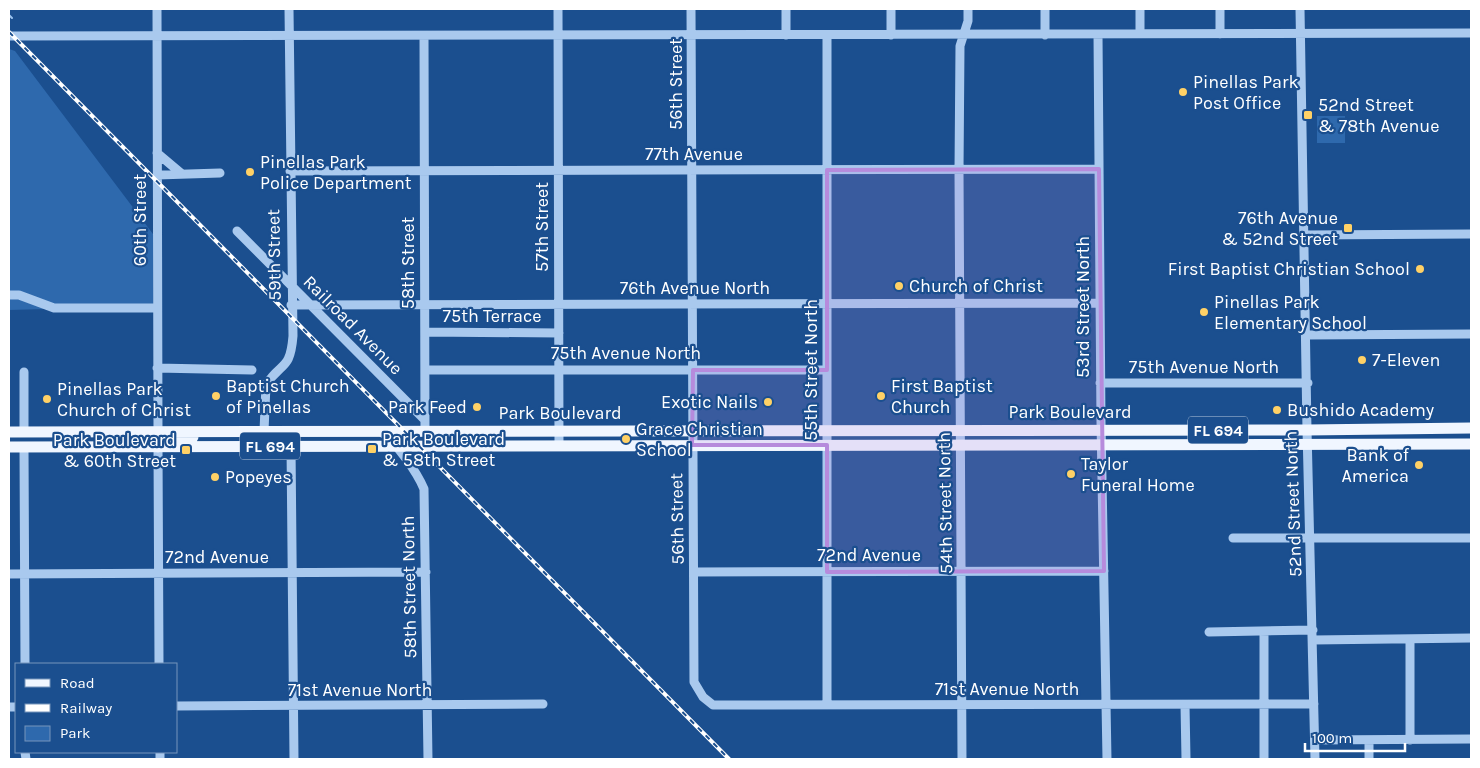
<svg xmlns="http://www.w3.org/2000/svg" width="1480" height="768" font-family="Karla,sans-serif">
  <style>
    .green { fill: #2e69ad }
    .lines { fill: none; stroke-linecap: round; stroke-linejoin: round }
    .stream { stroke: #9cc4f0; stroke-width: 2 }
    .minor { stroke: #a9c9ee; stroke-width: 9 }
    .major { stroke: #f0f6ff; stroke-width: 11 }
    .rail-casing { stroke: #fff; stroke-width: 4 }
    .rail { stroke: #1b4f8f; stroke-width: 2; stroke-dasharray: 5.5; stroke-linecap: butt }
    .marked { fill: #b68bdc; fill-opacity: 0.2; stroke: #b68bdc; stroke-width: 4; stroke-linejoin: round }
    .poi-dot { fill: #ffd166; stroke: #1b4f8f; stroke-width: 2 }
    .labels { text-anchor: middle; stroke-width: 4.5; stroke-linejoin: round; paint-order: stroke }
    .shield { fill: #1b4f8f; stroke: #bbcadd; stroke-width: 1 }
    .shield-label { font-size: 16px; font-weight: bold; fill: #fff }
    .poi-label { font-size: 18px; fill: #fff; stroke: #1b4f8f; text-anchor: start }
    .street-label { font-size: 18px; fill: #fff; stroke: #1b4f8f }
  </style>
  <rect width="100%" height="100%" fill="#1b4f8f"/>
  <!-- green -->
  <path class="green" d="M9,49l6,2 138,183v70h-99l-45,-13z
    M1317,116h28v27h-28z
    M19,298l27,11 -37,1v-11z"/>
  <g class="lines">
    <!-- stream -->
    <path class="stream" d="M9,15l3,3"/>
    <!-- minor -->
    <path class="minor" d="M157,9l1,422
      M558,9l1,437
      M691,9l3,673 9,15 10,8 601,-1
      M786,9v26
      M891,9v26
      M1045,9v26
      M1140,9v25
      M1220,9v25
      M1300,9l7,421 8,329
      M1098,34l3,388 6,337
      M827,35v669
      M9,36l1462,-3
      M424,36l1,395 7,7 14,7
      M157,153l25,21
      M290,171l809,-2
      M157,175l63,-2
      M237,231l188,189
      M1305,235l166,-1
      M9,295h10l35,13h102
      M291,305l809,-2
      M425,332l134,1
      M1307,335l164,-1
      M157,368l95,2
      M425,370h402
      M24,372v60
      M1100,383h208
      M264,431l2,-46c15,-24 24,-13 27,-49l-4,-327
      M380,431c15,10 37,41 44,58l4,270
      M291,446l3,313
      M24,447l1,217
      M158,447l1,217
      M1233,538h238
      M694,572l410,-1
      M9,574l417,-2
      M1209,632l104,-2
      M1410,639v101
      M1313,640l158,-2
      M1185,705l1,54
      M176,706l367,-2
      M9,707h7
      M1315,740l156,-1
      M25,752l1,7
      M160,752v7
      M962,759l-3,-589 1,-124 8,-25v-12
      M1264,759v-128
      M1369,759v-19"/>
    <!-- major -->
    <path class="major" d="M9,432l1298,-2 164,-2
      M9,447l1462,-3
      M158,447l6,-7 29,-3"/>
    <!-- rail casing -->
    <g class="rail-casing">
      <path id="rail" d="M9,32l720,727"/>
    </g>
    <!-- rail -->
    <use href="#rail" class="rail"/>
  </g>
  <!-- marked area -->
  <path class="marked" d="M1099,169l5,402 -277,1v-127h-135l1,-75h134v-200z"/>
  <!-- markers -->
  <g class="poi-dot">
    <circle cx="1183" cy="92" r="5"/>
    <rect x="1303" y="110" width="10" height="10" rx="2.5"/>
    <circle cx="250" cy="172" r="5"/>
    <rect x="1343" y="223" width="10" height="10" rx="2.5"/>
    <circle cx="1420" cy="269" r="5"/>
    <circle cx="899" cy="286" r="5"/>
    <circle cx="1204" cy="312" r="5"/>
    <circle cx="1362" cy="360" r="5"/>
    <circle cx="216" cy="396" r="5"/>
    <circle cx="881" cy="396" r="5"/>
    <circle cx="47" cy="399" r="5"/>
    <circle cx="768" cy="402" r="5"/>
    <circle cx="477" cy="407" r="5"/>
    <circle cx="1277" cy="410" r="5"/>
    <circle cx="626" cy="439" r="5"/>
    <rect x="367" y="444" width="10" height="10" rx="2.5"/>
    <rect x="181" y="445" width="10" height="10" rx="2.5"/>
    <circle cx="1419" cy="465" r="5"/>
    <circle cx="1071" cy="474" r="5"/>
    <circle cx="215" cy="477" r="5"/>
  </g>
  <g class="labels">
    <!-- shield labels -->
    <g class="shield">
      <rect x="1188" y="416.5" width="60" height="27" rx="4"/>
      <rect x="240" y="432.5" width="60" height="27" rx="4"/>
    </g>
    <g class="shield-label">
      <text x="1218" y="436">FL 694</text>
      <text x="270" y="452">FL 694</text>
    </g>
    <!-- poi labels -->
    <g class="poi-label">
      <text x="1193" y="88">Pinellas Park<tspan x="1193" dy="21">Post Office</tspan></text>
      <text x="1318" y="111">52nd Street<tspan x="1318" dy="21">&amp; 78th Avenue</tspan></text>
      <text x="260" y="168">Pinellas Park<tspan x="260" dy="21">Police Department</tspan></text>
      <text x="1338" y="224" text-anchor="end">76th Avenue<tspan x="1338" dy="21">&amp; 52nd Street</tspan></text>
      <text x="1410" y="275" text-anchor="end">First Baptist Christian School</text>
      <text x="909" y="292">Church of Christ</text>
      <text x="1214" y="308">Pinellas Park<tspan x="1214" dy="21">Elementary School</tspan></text>
      <text x="1372" y="366">7-Eleven</text>
      <text x="226" y="392">Baptist Church<tspan x="226" dy="21">of Pinellas</tspan></text>
      <text x="891" y="392">First Baptist<tspan x="891" dy="21">Church</tspan></text>
      <text x="57" y="395">Pinellas Park<tspan x="57" dy="21">Church of Christ</tspan></text>
      <text x="758" y="408" text-anchor="end">Exotic Nails</text>
      <text x="467" y="413" text-anchor="end">Park Feed</text>
      <text x="1287" y="416">Bushido Academy</text>
      <text x="636" y="435">Grace Christian<tspan x="636" dy="21">School</tspan></text>
      <text x="382" y="445">Park Boulevard<tspan x="382" dy="21">&amp; 58th Street</tspan></text>
      <text x="176" y="446" text-anchor="end">Park Boulevard<tspan x="176" dy="21">&amp; 60th Street</tspan></text>
      <text x="1409" y="461" text-anchor="end">Bank of<tspan x="1409" dy="21">America</tspan></text>
      <text x="1081" y="470">Taylor<tspan x="1081" dy="21">Funeral Home</tspan></text>
      <text x="225" y="483">Popeyes</text>
    </g>
    <!-- street labels -->
    <g class="street-label">
      <text transform="translate(676 84) rotate(-90)" y="6">56th Street</text>
      <text x="694" y="160">77th Avenue</text>
      <text transform="translate(140 220) rotate(-90)" y="6">60th Street</text>
      <text transform="translate(542 227) rotate(-90)" y="6">57th Street</text>
      <text transform="translate(274 255) rotate(-91)" y="6">59th Street</text>
      <text transform="translate(408 263) rotate(-90)" y="6">58th Street</text>
      <text x="695" y="294">76th Avenue North</text>
      <text transform="translate(1083 307) rotate(-90)" y="6">53rd Street North</text>
      <text x="492" y="322">75th Terrace</text>
      <text transform="translate(353 325) rotate(45)" y="6">Railroad Avenue</text>
      <text x="626" y="359">75th Avenue North</text>
      <text x="1204" y="373">75th Avenue North</text>
      <text transform="translate(811 370) rotate(-90)" y="6">55th Street North</text>
      <text x="1070" y="418">Park Boulevard</text>
      <text x="560" y="419">Park Boulevard</text>
      <text transform="translate(945 503) rotate(-91)" y="6">54th Street North</text>
      <text transform="translate(1293 504) rotate(-92)" y="6">52nd Street North</text>
      <text transform="translate(677 519) rotate(-91)" y="6">56th Street</text>
      <text x="869" y="561">72nd Avenue</text>
      <text x="217" y="563">72nd Avenue</text>
      <text transform="translate(409 587) rotate(-91)" y="6">58th Street North</text>
      <text x="1007" y="695">71st Avenue North</text>
      <text x="360" y="696">71st Avenue North</text>
    </g>
  </g>
  <!-- border -->
  <rect width="1480" height="768" fill="none" stroke="#ffffff" stroke-width="20"/>
  <!-- legend -->
  <rect x="15" y="663" width="162" height="90" fill="#1b4f8f" stroke="#7695bc"/>
  <rect x="25" y="679" width="25" height="8" fill="#f0f6ff" stroke="#7695bc"/>
  <text x="60" y="688" font-size="15" fill="#ffffff">Road</text>
  <rect x="25" y="704" width="25" height="8" fill="#ffffff" stroke="#7695bc"/>
  <text x="60" y="713" font-size="15" fill="#ffffff">Railway</text>
  <rect x="25" y="726" width="25" height="15" fill="#2e69ad" stroke="#7695bc"/>
  <text x="60" y="738" font-size="15" fill="#ffffff">Park</text>
  <!-- scale -->
  <path d="M1305 743v8h100v-8" fill="none" stroke="#ffffff" stroke-width="2.5"/>
  <text x="1312" y="743" font-size="15" fill="#ffffff" stroke="#1b4f8f" stroke-width="4" paint-order="stroke">100 m</text>
</svg>
